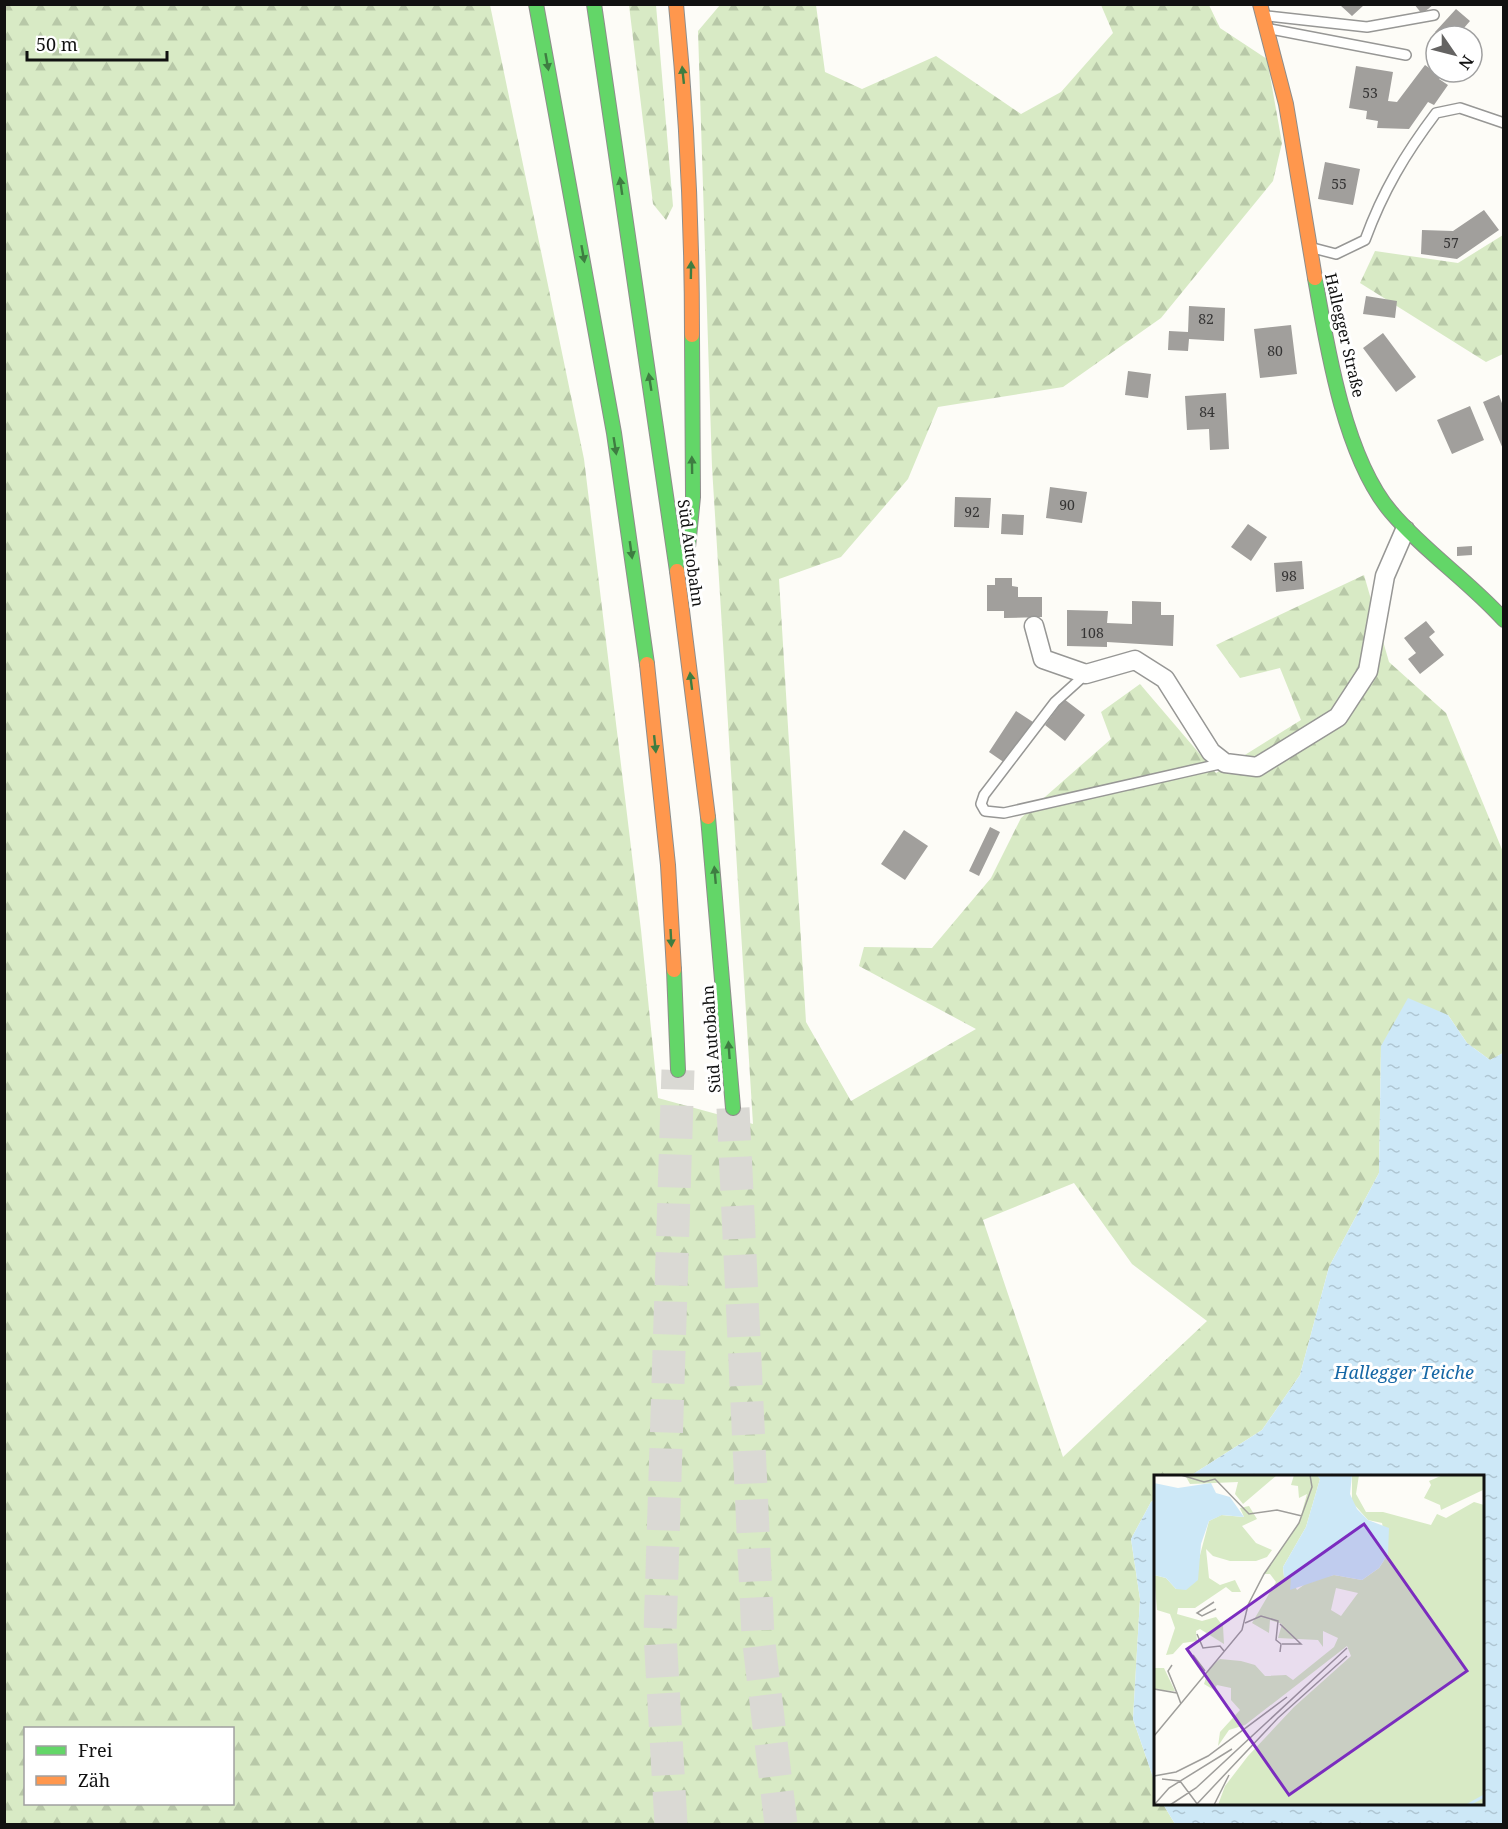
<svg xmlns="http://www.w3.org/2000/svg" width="1508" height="1829" font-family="'Noto Serif',serif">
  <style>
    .forest { fill: url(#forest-firs); fill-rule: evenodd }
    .water { fill: url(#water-ripples) }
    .building { fill: #a19f9c }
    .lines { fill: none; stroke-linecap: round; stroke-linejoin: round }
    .highway-tunnel { stroke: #dad9d4; stroke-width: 33; stroke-dasharray: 33 16; stroke-linecap: butt }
    .lane-casing { stroke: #979795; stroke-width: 12 }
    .street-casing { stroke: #979795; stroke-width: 21 }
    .fast-casing { stroke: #8e8d8b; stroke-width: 16 }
    .slow-casing { stroke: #8e8d8b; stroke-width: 16 }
    .lane { stroke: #fffffe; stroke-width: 9 }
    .street { stroke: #fffffe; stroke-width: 18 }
    .fast { stroke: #63d668; stroke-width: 14 }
    .slow { stroke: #ff974d; stroke-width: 14 }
    .oneway { fill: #3e7d41 }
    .labels { text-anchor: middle; stroke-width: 6; stroke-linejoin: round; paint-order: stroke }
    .number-label { font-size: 14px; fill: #353434 }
    .street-label { font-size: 16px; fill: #111; stroke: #fff }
    .water-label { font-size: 18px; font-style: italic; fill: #1768a6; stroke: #fff }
    .inset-river { fill: none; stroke: #cde8f7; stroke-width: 3 }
    .inset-road { fill: none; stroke: #9f9e9b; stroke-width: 1.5 }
    .view { fill: #7b2cbf; fill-opacity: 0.15; stroke: #7b2cbf; stroke-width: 3 }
    .inset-edge { fill: none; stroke: #111; stroke-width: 3 }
  </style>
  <defs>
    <pattern id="forest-firs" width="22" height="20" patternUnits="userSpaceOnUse" patternTransform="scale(1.5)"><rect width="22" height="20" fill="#d8eac5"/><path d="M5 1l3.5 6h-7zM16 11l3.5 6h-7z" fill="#b8c8a8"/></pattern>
    <pattern id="water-ripples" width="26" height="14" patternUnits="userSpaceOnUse" patternTransform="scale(1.5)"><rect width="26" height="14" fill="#cde8f7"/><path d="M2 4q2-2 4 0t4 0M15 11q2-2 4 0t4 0" fill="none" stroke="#afc6d3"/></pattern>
  </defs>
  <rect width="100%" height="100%" fill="#fdfcf7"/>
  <!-- forest -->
  <path class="forest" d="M5,5h485l94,454 57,471 17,168 95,26 -41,-657 -14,-436 22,-26h96l9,67 37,17 74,-33 85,58 40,-22 52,-59 -12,-28h108l11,23 47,31 15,84 -9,38 -112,137 -98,69 -125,20 -30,72 -67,78 -62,22 27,443 45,79 125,-72 -117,-63 5,-19 68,1 59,-70 30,-60 90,-79 -10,-27 39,-28 76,89 85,-53 -21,-52 -40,10 -24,-33 148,-70 25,87 57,51 57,139v201l-13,7 -23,-17 -19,-28 -67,31 -2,127 -50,94 -29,108 -38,55 -72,46h-34l-1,23 -4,3 -20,37 9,60 -7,120 22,64 1,21h7l12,20h-1170zM1074,1183l58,81 75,57 -144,136 -80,-237zM26,1728h206v76h-206z
    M629,5h27l17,201 -7,14 -13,-16z
    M1503,235v119l-17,8 -126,-79 15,-32 83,12z"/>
  <!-- water -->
  <path class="water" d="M1408,998l40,17 19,28 23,17 13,-7v771h-328l-12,-20h319v-328h-292l72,-46 38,-55 29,-108 50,-94 2,-127z
    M1155,1499v284l-22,-64 7,-120 -9,-60 20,-37z"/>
  <!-- building -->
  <path class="building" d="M1414,4h20l-12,10z
    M1340,5h24l-12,11z
    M1456,9l14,12 -13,15h-18l-4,-4z
    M1425,65l16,11 -2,3 9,6 -14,20 -6,-3 -19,27 -32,-1 1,-7 -12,-2 1,-8 -18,-3 7,-42 37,6 -5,29 9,1z
    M1325,162l35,7 -7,36 -35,-6z
    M1484,210l15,20 -42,29 -36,-5 1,-24 31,1z
    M1366,296l31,5 -2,17 -32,-4z
    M1189,306l36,2 -1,33 -35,-2 -1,12 -20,-1 1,-19 19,1z
    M1291,325l6,49 -37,4 -6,-49z
    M1383,333l33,44 -20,15 -33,-44z
    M1128,371l23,3 -3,24 -23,-3z
    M1226,393l3,56 -19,1 -1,-21 -22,1 -2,-34z
    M1499,395l4,11v43l-20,-47z
    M1470,406l14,34 -32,14 -15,-34z
    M1050,487l37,5 -5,31 -36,-5z
    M955,497l36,1 -2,30 -35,-1z
    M1002,514l22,1 -1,20 -22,-1z
    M1248,524l19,13 -16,24 -20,-14z
    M1472,546v9l-15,1v-9z
    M1302,561l2,28 -28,3 -2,-29z
    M995,578h17v8l6,1v10h24v20l-38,1v-7h-17v-26h8z
    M1132,601l29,1v13h13l-1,31 -66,-4v5l-40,-1v-36l41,1 -1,12 25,1z
    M1426,621l9,11 -6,5 15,18 -24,19 -12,-15 8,-6 -12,-15z
    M1064,699l21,16 -20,26 -20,-16z
    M1016,711l17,11 -28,41 -16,-11z
    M990,827l10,5 -21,44 -10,-5z
    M904,830l24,16 -23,34 -24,-16z"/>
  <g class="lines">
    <!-- highway-tunnel -->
    <path class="highway-tunnel" d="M733,1108l25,528 23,188
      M671,1824l-11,-190 18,-564"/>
    <!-- lane casing -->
    <g class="lane-casing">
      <path id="lane" d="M1267,16l100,11 67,-12
        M1270,29l136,26
        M1313,248l23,6 29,-14c18,-49 40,-86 71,-127l24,-5 44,15
        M1086,674l-31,28 -71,93 -3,9 4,7 19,2 220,-50"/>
    </g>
    <!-- street casing -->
    <g class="street-casing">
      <path id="street" d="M1034,626l9,33 43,15 49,-14 30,19 46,73 14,11 32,4 81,-50 30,-46 17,-95 20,-46"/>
    </g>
    <!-- fast casing -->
    <g class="fast-casing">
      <path id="fast" d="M536,4l78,429 33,231
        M594,4l83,567
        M1315,278c12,70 30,180 76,234 34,40 78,69 113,108
        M687,557l6,-60 -1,-162
        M708,817l25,291
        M674,970l4,100"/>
    </g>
    <!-- slow casing -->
    <g class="slow-casing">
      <path id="slow" d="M676,4c11,111 16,220 16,331
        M1260,4l26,100 29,174
        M677,571l31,246
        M647,664l21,201 6,105"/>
    </g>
    <!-- lane -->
    <use href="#lane" class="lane"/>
    <!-- street -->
    <use href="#street" class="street"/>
    <!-- fast -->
    <use href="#fast" class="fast"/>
    <!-- slow -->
    <use href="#slow" class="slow"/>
  </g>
  <!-- one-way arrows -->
  <defs><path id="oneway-solid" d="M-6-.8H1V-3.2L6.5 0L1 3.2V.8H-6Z" transform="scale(1.5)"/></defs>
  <g class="oneway">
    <use href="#oneway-solid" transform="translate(547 62) rotate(80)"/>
    <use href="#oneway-solid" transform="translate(683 75) rotate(-96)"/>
    <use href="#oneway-solid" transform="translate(621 186) rotate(-98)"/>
    <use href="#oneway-solid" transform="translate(583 254) rotate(80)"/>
    <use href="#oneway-solid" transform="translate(691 270) rotate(-89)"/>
    <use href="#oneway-solid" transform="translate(650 382) rotate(-99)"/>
    <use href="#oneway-solid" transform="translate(615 446) rotate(81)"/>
    <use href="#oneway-solid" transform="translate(692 465) rotate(-91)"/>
    <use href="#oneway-solid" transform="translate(631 550) rotate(82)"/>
    <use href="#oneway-solid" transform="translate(691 681) rotate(-97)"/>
    <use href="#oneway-solid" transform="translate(655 744) rotate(84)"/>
    <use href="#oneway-solid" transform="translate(715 875) rotate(-95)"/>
    <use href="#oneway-solid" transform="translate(671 938) rotate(87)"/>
    <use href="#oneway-solid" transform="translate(729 1050) rotate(-94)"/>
  </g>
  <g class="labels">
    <!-- number labels -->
    <g class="number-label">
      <text x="1370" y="98">53</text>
      <text x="1339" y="189">55</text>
      <text x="1451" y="248">57</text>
      <text x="1206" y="324">82</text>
      <text x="1275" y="356">80</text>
      <text x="1207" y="417">84</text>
      <text x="1067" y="510">90</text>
      <text x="972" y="517">92</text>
      <text x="1289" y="581">98</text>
      <text x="1092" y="638">108</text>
    </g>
    <!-- street labels -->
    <g class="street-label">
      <text transform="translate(1345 335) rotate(77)" y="6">Hallegger Straße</text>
      <text transform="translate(691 553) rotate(82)" y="6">Süd Autobahn</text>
      <text transform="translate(711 1039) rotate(-94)" y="6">Süd Autobahn</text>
    </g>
    <!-- water labels -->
    <g class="water-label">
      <text x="1404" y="1379">Hallegger Teiche</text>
    </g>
  </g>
  <!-- overview -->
  <g transform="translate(1154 1475)">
    <rect width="330" height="330" fill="#fdfcf7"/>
    <path d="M31,0h92l-34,29 -8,-10 3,-12 -48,2zM140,0h23l3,4 -14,48 -23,40 1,10 7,1 6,12 12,-9 25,-6 28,5 17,-12 9,-14 -6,-31 -14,-3 -16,-18v-27h7l-3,19 10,18h17l48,13 6,-11 9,4 28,-16 10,3v300h-266l7,-19 23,-30 46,-49 57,-51 -4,-10 -102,79 -16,5 -11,16 2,-14 20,-22 -9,-10v-12l-14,-3 -3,5 -10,-6 5,-16 11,-9 21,2 14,4 10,11 21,-1 7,5 41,-33 4,-9 -15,-7v16l-5,-7 -40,-2 4,-14 -12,-4 -1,13 -17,-10 24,-41 -6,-8h-6l35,-51 8,-29 -8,4 -1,-12 -7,-1zM182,113l22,5 -17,23 -10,-6zM289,0h41l-1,15 -42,20 -1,-5 -16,-7 7,-13 -2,-4zM95,31l8,13 -15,7 14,17 16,7 -5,7 -11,4h-26l-17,-5 -7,-7 3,29 11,7 15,-5 6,12h-9l-6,-5 -31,21h-17l-1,6 25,7 14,-4 7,9 1,18 -24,-15 -4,2 1,10 -14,2 -10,11 -7,1 9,-27 -5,-14 -13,-4 -3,-35 12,3 10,11 23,-30 10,-38 12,-6 23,2 -4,-9zM0,193h10l11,23 -21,-1z" fill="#d8eac5" fill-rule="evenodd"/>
    <path d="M163,0h35l-2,19 7,15 11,11 21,8 -1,26 -9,14 -17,12 -28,-5 -44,15 1,-12 -7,-1 -1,-10 23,-40 14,-48zM0,8l24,5 33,-5 5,10 14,4 14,20 -22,-2 -13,6 -8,23 -3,36 -12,10 -10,-1 -10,-11 -12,-3z" fill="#cde8f7"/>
    <path class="inset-river" d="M314,330l16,-9"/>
    <path class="inset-road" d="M27,0l23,7 11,-3 34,35 28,-4 25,6M60,127l-17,11 5,3 14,-7M91,148l16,-7 17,5 -2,19 5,4 -1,8M126,149l21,20h-19M43,159l6,14 17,-2 4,5M39,180l12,16M18,190l-4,6 9,22M0,214l23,4 4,11M0,261l88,-106 6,-25 16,-31 35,-51 13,-36 -2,-12M0,301l22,-4 32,-16 79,-59M8,304l18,2 18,24M0,330l15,-17 63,-39M16,330l26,-17 151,-140M42,330l82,-87 69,-62M60,330l15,-30"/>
    <path class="view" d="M210,49l103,147 -178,124 -102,-146z"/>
    <rect width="330" height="330" class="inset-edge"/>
  </g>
  <!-- border -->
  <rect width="1508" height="1829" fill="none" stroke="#111111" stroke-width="12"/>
  <!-- legend -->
  <rect x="24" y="1727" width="210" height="78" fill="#ffffff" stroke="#a0a0a0" stroke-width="1.5"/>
  <rect x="36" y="1746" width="30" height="9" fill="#63d668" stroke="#a0a0a0" stroke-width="1.5"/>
  <text x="78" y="1757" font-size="18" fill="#111111">Frei</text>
  <rect x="36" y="1776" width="30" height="9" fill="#ff974d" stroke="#a0a0a0" stroke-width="1.5"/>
  <text x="78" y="1787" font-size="18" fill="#111111">Zäh</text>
  <!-- north arrow -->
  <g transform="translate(1454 54) rotate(125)"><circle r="28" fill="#ffffff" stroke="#a0a0a0" stroke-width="1.5"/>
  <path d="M0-4.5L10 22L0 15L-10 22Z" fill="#646362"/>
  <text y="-9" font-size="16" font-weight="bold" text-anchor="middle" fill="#111111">N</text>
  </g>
  <!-- scale -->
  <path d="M27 51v9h140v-9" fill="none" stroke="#111111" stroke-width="3"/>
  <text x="36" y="51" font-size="18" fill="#111111" stroke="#ffffff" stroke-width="4.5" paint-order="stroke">50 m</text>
</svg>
